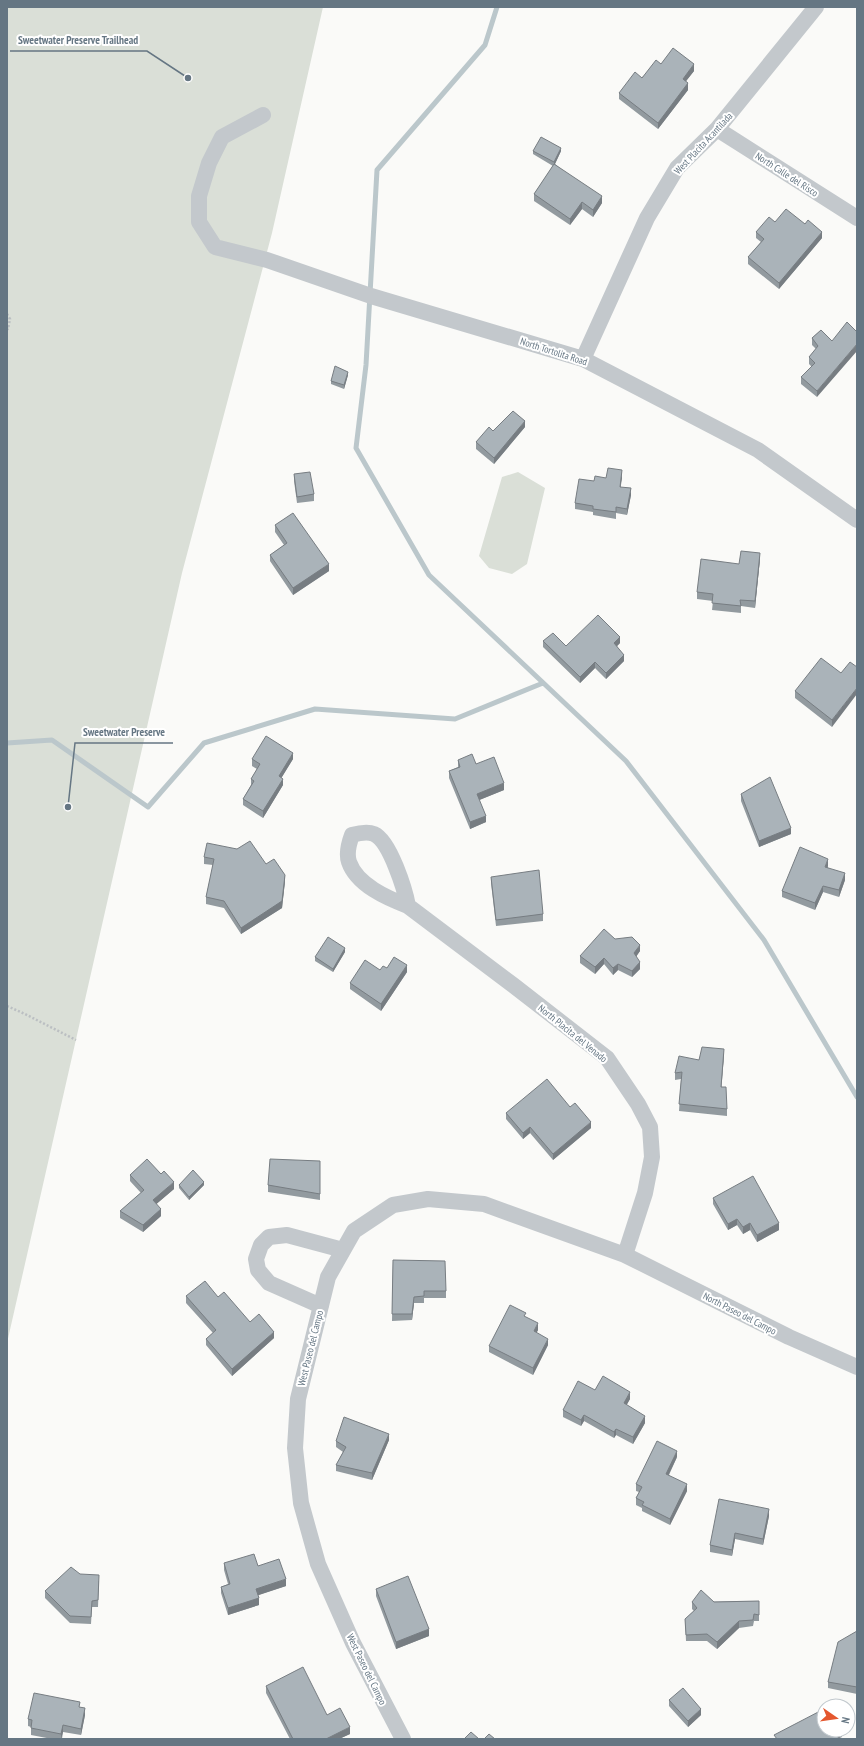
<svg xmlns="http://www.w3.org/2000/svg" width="864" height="1746" font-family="'PT Sans Narrow',sans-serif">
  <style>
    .green { fill: #dadfd7 }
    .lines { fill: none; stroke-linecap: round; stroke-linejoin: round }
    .stream { stroke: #bbc7cb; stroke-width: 5 }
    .path { stroke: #bbbfc2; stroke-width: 2.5; stroke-dasharray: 2 2; stroke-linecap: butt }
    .minor { stroke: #c3c8cc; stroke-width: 16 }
    .wall { fill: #929a9f }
    .shaded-wall { fill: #777d82 }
    .building { fill: #aab3b9; stroke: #777d82 }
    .labels { text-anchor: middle; stroke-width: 4; stroke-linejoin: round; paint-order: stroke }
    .street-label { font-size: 10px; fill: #657683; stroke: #fff }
    .leader { fill: none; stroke: #657683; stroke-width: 1.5 }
    .callout-dot { fill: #657683; stroke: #fff; stroke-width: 1.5 }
    .callout-label { font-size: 11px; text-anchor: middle; font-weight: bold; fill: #657683; stroke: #fff; stroke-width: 4; stroke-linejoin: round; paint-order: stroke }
  </style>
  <rect width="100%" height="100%" fill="#fafaf8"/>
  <!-- green -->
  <path class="green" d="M7,7h316l-51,226 -90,340 -175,770z
    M518,472l27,16 -18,76 -15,10 -23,-6 -10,-12 23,-79z"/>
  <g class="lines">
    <!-- stream -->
    <path class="stream" d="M497,7l-12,38 -108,125 -11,195 -10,83 73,127 197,186 138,179 93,157
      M7,743l45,-3 96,67 56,-64 111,-34 140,10 88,-36"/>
    <!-- path -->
    <path class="path" d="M7,314l3,5 -2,10 -1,-1
      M7,1006l18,8 51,26"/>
    <!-- minor -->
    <path class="minor" d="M263,115l-41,22 -13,26 -10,33v26l16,25 52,13 104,36 212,63 175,91 99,70
      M717,129l140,89
      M583,359l64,-141 30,-50 40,-39 99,-122
      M408,906c-3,-16 -18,-65 -34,-72 -7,-3 -15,-1 -22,1 -3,8 -6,18 -3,27 8,23 38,36 59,44l105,79 94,73 31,46 12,23 2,30 -7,36 -20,62
      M321,1306l-52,-23 -11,-13 -2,-11 5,-14 8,-8 18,-2 56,15
      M403,1739l-50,-96 -35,-79 -17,-61 -6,-55 3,-49 30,-122 26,-46 39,-26 35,-6 56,5 141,51 164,82 68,30"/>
  </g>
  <!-- wall -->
  <path class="wall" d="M661,64l33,7 -8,10 2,9 -30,39 -39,-30v-6z
    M533,151h28l-6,13 47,39 -9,14 -11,-8 -12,16 -36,-24v-7l19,-28 -20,-12z
    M775,222l30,2 17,14 -43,51 -31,-25v-7l13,-15 -5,-4v-6z
    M821,330l-4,67 -16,-13v-7l11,-10 -3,-3v-7l7,-8 -4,-4v-7z
    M348,375l-4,14 -13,-5v-3z
    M525,427l-31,37 -18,-15v-7l17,-11z
    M294,474l20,20v7l-17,2 -3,-22z
    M622,477l-2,10 11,8 -4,20 -11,-2v6l-23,-4v-3l-18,-3v-6l31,-25z
    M275,525l54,46 -36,24 -23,-34v-6l14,-10 -9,-13z
    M760,559l-5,49 -14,-2v7l-29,-3 1,-9 -16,-2v-7l42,-28z
    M543,641l23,5 54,-3 -3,3 7,15 -18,18 -11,-11 -15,15 -37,-36z
    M841,673l-9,54 -37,-29v-7z
    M252,759h41l-12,19 2,7 -20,33 -20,-13v-6l8,-14v-6l6,-10 -5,-3z
    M458,760l18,4 28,26 -25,10 7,22 -16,7 -21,-51v-7l9,-4z
    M741,794l50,40 -32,13 -18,-46z
    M204,857l62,7 19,17 -3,27 -41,26 -17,-26 -18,-4v-7l7,-32 -9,-1z
    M828,866v2l17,12 -6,17 -16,-5 -8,18 -33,-13v-6z
    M491,877l52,37v7l-47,5 -5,-43z
    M615,939l25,12 -4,5 4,13 -8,8 -14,-7 -5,5 -9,-11 -9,10 -15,-11v-7z
    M345,952l-12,20 -18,-11v-4z
    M380,970l27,2 -26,39 -31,-22v-6z
    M724,1055l-3,32 6,22v7l-48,-5 2,-32 -6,1v-7l24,-13z
    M506,1113l85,15 -38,32 -23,-27 -7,6 -17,-20z
    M320,1161v39l-52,-8v-7z
    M130,1175l44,14 -18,15 5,12 -18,16 -23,-14v-7l21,-18 -11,-12z
    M179,1185h25l-15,15 -10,-12z
    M713,1198l66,32 -22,12 -7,-12 -7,4 -6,-9 -9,5 -15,-26z
    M393,1260l53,31v7h-22v5h-10l-2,17 -20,1z
    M186,1296l32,1 32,25 24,16 -42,38 -26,-31v-6l7,-6 -27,-30z
    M526,1317l12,13 -2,3 12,12 -15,30 -44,-23v-6z
    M595,1390l35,9 -4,6 19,18 -12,21 -17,-9 -2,3 -30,-17 -3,5 -18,-9v-7z
    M389,1440l-17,40 -36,-9v-6l7,-13 -7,-5v-6z
    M677,1457l-8,18 18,16 -17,34 -28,-14v-3l-6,-3v-7l3,-6 -3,-1v-7z
    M769,1516l-6,29 -28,-6 -3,17 -22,-4v-7z
    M224,1563l34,3 28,20 -28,9 1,10 -31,10 -7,-22v-6l7,-3 -4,-14z
    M80,1574l19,7 -1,26h-6l-1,17 -21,-1 -25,-25v-7z
    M376,1589l53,47 -33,13 -20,-53z
    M759,1601v20h-5l-1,5 -14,2 -22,21 -10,-8h-21l-1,-22 9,-8 -2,-2v-7z
    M857,1631v63l-29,-6v-6z
    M266,1686l84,48 -11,5h-49l-24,-46z
    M669,1700l32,15 -13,12 -19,-21z
    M80,1707l5,8 -4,20 -18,-3 -1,7h-10l-21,-4v-8l-3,-1v-7z"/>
  <!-- shaded-wall -->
  <path class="shaded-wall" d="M694,64v7l-11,14v-6z
    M688,83v7l-30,39v-6z
    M561,148v3l-7,15v-4z
    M602,196v7l-9,14v-7z
    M582,202v7l-12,16v-6z
    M822,232v6l-43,51v-6z
    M857,344v7l-40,46v-6z
    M348,372v3l-4,14v-4z
    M525,421v6l-31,37v-6z
    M622,470v7l-2,16v-6z
    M631,488v7l-4,20v-6z
    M760,553v6l-5,49v-7z
    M329,564v7l-36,24v-7z
    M620,637v6l-6,6v-6z
    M624,655v6l-18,18v-6z
    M595,662v6l-15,15v-6z
    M857,688v6l-25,33v-7z
    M293,753v6l-14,23v-6z
    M283,779v6l-20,33v-7z
    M504,783v7l-27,11v-7z
    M486,816v6l-16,7v-7z
    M791,828v6l-32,13v-6z
    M828,859v7l-3,8v-7z
    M845,873v7l-6,17v-7z
    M285,875v6l-3,27 -41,26v-6z
    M823,886v6l-8,18v-7z
    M640,945v6l-6,9v-7z
    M345,948v4l-12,20v-3z
    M604,958v6l-9,10v-7z
    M640,962v7l-8,8v-6z
    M618,964v6l-5,5v-7z
    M407,965v7l-26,39v-7z
    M724,1049v6l-3,38v-6z
    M591,1122v6l-38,32v-6z
    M530,1127v6l-7,6v-6z
    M174,1182v7l-21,18v-7z
    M204,1182v3l-15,15v-3z
    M161,1209v7l-18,16v-7z
    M737,1219v6l-9,5v-6z
    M750,1223v7l-7,4v-7z
    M779,1223v7l-22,12v-7z
    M414,1297v6l-2,17v-6z
    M538,1323v7l-4,8v-7z
    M274,1332v6l-42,38v-7z
    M548,1339v6l-15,30v-7z
    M630,1392v7l-6,11v-7z
    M584,1415v6l-3,5v-6z
    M645,1416v7l-12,21v-7z
    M616,1429v6l-2,3v-6z
    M389,1434v6l-17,40v-7z
    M677,1451v6l-11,23v-6z
    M687,1484v7l-17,34v-6z
    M769,1509v7l-6,29v-6z
    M735,1533v6l-3,17v-6z
    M286,1579v7l-30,10v-7z
    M259,1598v7l-31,10v-7z
    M739,1621v7l-22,21v-7z
    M429,1629v7l-33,13v-7z
    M85,1708v7l-4,20v-6z
    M701,1709v6l-13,12v-6z
    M63,1725v7l-2,7v-5z
    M350,1727v7l-11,5h-13z
    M842,1731v6l-5,2 -1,-6z"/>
  <!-- building -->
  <path class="building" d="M673,48l21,16 -11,15 5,4 -30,40 -39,-30 16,-21 7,6 14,-18 5,4z
    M541,137l20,11 -7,14 -21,-11z
    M554,164l48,32 -9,14 -11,-8 -12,17 -36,-25z
    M786,209l19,15 3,-4 14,12 -43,51 -31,-26 16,-18 -8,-7 13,-15 6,5z
    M847,322l10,10v12l-40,47 -16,-14 14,-14 -6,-6 9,-11 -6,-8 9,-8 11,11z
    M335,366l13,6 -4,13 -13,-4z
    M513,411l12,10 -31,37 -18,-16 13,-15 4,4z
    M608,468l14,2 -2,17 11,1 -4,21 -11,-2v5l-23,-3v-3l-18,-3 4,-24 15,2 1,-5 11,2z
    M310,472l4,22 -17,3 -3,-23z
    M293,513l36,51 -36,24 -23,-33 17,-12 -12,-18z
    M741,551l19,2 -5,48 -15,-1 1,6 -29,-3 1,-9 -16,-2 4,-33 38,5z
    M598,615l22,22 -6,6 10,12 -18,18 -11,-11 -15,15 -37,-36 10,-8 13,13z
    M821,658l20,15 9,-11 7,5v21l-25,32 -37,-29z
    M266,736l27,17 -14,23 4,3 -20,32 -20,-12 11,-18 -3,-2 9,-15 -8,-5z
    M472,754l4,10 18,-7 10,26 -27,11 9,22 -16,6 -21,-51 11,-4 -2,-7z
    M770,777l21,51 -32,13 -18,-47z
    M250,841l16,23 8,-5 11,16 -3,26 -41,27 -17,-27 -18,-4 8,-38 -10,-2 3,-14 30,6z
    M800,847l28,12 -3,8 20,6 -6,17 -16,-4 -8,17 -33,-12z
    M539,870l4,44 -47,6 -5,-43z
    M604,929l11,10 17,-2 8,8 -6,8 6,9 -8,9 -14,-7 -5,4 -9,-10 -9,9 -15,-11z
    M328,937l17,11 -12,21 -18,-12z
    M394,957l13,8 -26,39 -31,-21 15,-23 15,10 3,-4 4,2z
    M702,1047l22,2 -3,38h5l1,22 -48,-5 3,-32 -7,1 4,-17 20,4z
    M547,1079l23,28 5,-4 16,19 -38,32 -23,-27 -7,6 -17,-20z
    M147,1159l14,15 3,-3 10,11 -21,18 8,9 -18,16 -23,-14 24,-21 -14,-15z
    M270,1159l50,2v33l-52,-9z
    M193,1170l11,12 -15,15 -10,-12z
    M753,1176l26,47 -22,12 -7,-12 -7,4 -6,-8 -9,5 -15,-26z
    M393,1260l52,1 1,30h-22v5l-10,1 -2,17h-20z
    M205,1281l13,16 6,-5 26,30 9,-8 15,18 -42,37 -26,-30 10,-9 -30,-34z
    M510,1305l16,8 -2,3 14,7 -4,8 14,8 -15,29 -44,-22z
    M603,1376l27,16 -6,11 21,13 -12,21 -17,-8 -2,3 -30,-17 -3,5 -18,-10 15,-29 17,9z
    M344,1417l45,17 -17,39 -36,-8 10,-18 -10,-6z
    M657,1441l20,10 -11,23 21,10 -17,35 -28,-14 2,-3 -8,-4 6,-11 -6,-3z
    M719,1499l50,10 -6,30 -28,-6 -3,17 -22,-5z
    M254,1554l4,12 21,-7 7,20 -30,10 3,9 -31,10 -7,-21 9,-3 -6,-21z
    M71,1567l9,7 19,1 -1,25 -6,1 -1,16 -21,-1 -25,-25z
    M408,1576l21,53 -33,13 -20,-53z
    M701,1590l13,12 45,-1v14l-5,-1 -1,6 -14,1 -22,21 -10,-8 -21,1 -1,-16 12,-11 -5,-6z
    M857,1631v56l-29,-5 10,-40z
    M303,1667l24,48 13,-7 10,19 -24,12h-33l-27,-53z
    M683,1688l18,21 -13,12 -19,-21z
    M34,1693l46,9 -1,5 6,1 -4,21 -18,-4 -2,9 -30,-6 1,-8 -4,-1z
    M824,1709v21h17l1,1 -6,2 3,6h-62l-3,-4z
    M471,1732l8,7h-15z
    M489,1734l6,5h-11z"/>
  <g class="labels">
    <!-- street labels -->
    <g class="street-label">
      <text transform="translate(703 143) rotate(-47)" y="4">West Placita Acantilada</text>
      <text transform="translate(787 174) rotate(33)" y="4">North Calle del Risco</text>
      <text transform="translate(554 351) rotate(18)" y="4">North Tortolita Road</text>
      <text transform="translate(573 1033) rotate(39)" y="4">North Placita del Venado</text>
      <text transform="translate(740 1313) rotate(27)" y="4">North Paseo del Campo</text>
      <text transform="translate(310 1348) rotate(-76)" y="4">West Paseo del Campo</text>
      <text transform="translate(367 1669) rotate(64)" y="4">West Paseo del Campo</text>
    </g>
  </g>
  <!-- callouts -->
  <path class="leader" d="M188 78L147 51H10M68 807L75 743H173"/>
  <g class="callout-dot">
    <circle cx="188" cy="78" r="4"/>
    <circle cx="68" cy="807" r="4"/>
  </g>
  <g class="callout-label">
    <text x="78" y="44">Sweetwater Preserve Trailhead</text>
    <text x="124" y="736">Sweetwater Preserve</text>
  </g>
  <!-- border -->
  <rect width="864" height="1746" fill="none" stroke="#657683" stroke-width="16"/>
  <!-- north arrow -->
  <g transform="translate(836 1718) rotate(103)"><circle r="19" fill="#ffffff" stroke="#c1c8cd"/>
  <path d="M0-3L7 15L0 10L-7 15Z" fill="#e4572e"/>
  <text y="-6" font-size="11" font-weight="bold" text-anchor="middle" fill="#657683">N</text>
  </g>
</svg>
